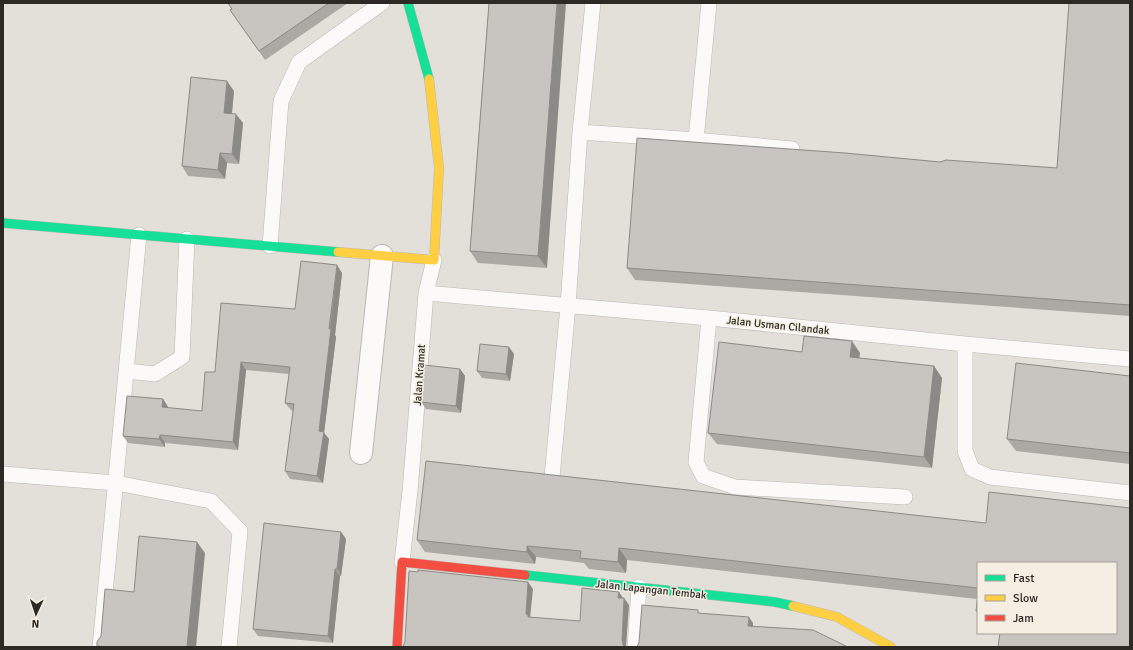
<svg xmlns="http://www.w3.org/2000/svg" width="1133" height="650" font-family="Signika,sans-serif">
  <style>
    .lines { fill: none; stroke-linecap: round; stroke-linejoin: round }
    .lane-casing { stroke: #bab7b3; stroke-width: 16 }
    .street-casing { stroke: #bab7b3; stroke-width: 24 }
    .fast-casing { stroke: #bab7b3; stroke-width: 10 }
    .slow-casing { stroke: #bab7b3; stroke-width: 10 }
    .jam-casing { stroke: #bab7b3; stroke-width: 10 }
    .lane { stroke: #fbfaf9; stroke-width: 15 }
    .street { stroke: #fbfaf9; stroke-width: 22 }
    .fast { stroke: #16e098; stroke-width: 9 }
    .slow { stroke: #ffcf43; stroke-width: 9 }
    .jam { stroke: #f24e42; stroke-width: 9 }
    .wall { fill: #aca9a5 }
    .shaded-wall { fill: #8c8a86 }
    .building { fill: #c8c5c0; stroke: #8c8a86 }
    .labels { text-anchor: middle; stroke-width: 3; stroke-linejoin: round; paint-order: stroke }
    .street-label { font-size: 11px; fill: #2d2a26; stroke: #f5eee2 }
  </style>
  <rect width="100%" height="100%" fill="#e3dfd9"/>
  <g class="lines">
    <!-- lane casing -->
    <g class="lane-casing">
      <path id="lane" d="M580,132l116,8 96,9
        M696,140l13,-137
        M270,246l11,-145 18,-39 83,-59
        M426,293l283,25 256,26 165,15
        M709,318l-13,144 7,14 32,11 170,10
        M965,344v107l7,18 18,8 140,16
        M127,371l28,3 27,-17 5,-118
        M3,474l113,9 95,18 29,30 -11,116
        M552,477l16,-171 12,-174 13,-129
        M402,562l8,-71 16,-198 8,-33
        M100,647l39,-412
        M635,647l4,-60"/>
    </g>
    <!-- street casing -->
    <g class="street-casing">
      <path id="street" d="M361,453l21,-197"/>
    </g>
    <!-- fast casing -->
    <g class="fast-casing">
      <path id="fast" d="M408,3l21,76
        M3,223l335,29
        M525,575l250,27 18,4"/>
    </g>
    <!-- slow casing -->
    <g class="slow-casing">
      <path id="slow" d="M338,252l96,8 5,-92 -10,-89
        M793,606l44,11 54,30"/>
    </g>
    <!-- jam casing -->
    <g class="jam-casing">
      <path id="jam" d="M397,647l5,-85 123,13"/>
    </g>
    <!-- lane -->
    <use href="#lane" class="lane"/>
    <!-- street -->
    <use href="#street" class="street"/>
    <!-- fast -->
    <use href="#fast" class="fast"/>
    <!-- slow -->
    <use href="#slow" class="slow"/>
    <!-- jam -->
    <use href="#jam" class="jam"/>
  </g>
  <!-- wall -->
  <path class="wall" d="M228,3h120l-83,57 -35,-50 2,-1z
    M489,3l58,265 -69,-5 -8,-12z
    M1130,3v313l-495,-36 -8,-12 313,-106 117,6z
    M234,91l-2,23 11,9 -4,41 -12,-1 -2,16 -37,-3 -6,-10z
    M342,273l-7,62 1,2 -12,96 5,6 -6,44 -33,-4 -5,-8 8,-60 -2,-1 -6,-7 4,-29 -43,-4 -8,80 -73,-7v4l-37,-4 -5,-7 40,-37 5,8v1l34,3 13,-39z
    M802,352l58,1 -1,5 75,8 8,12 -10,90 -215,-24 -9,-11z
    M514,354l-4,27 -28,-3 -5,-7z
    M460,369l5,7 -4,37 -35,-4 -5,-7z
    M1130,376v88l-114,-13 -9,-12z
    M986,523l130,110 -138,-70v51l-2,-3 1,-12 -350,-39 -1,13 -37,-4 -5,-6 -48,-6 -1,7 -110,-12 -8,-12z
    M341,532l5,7 -5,37h-1l-7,67 -75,-7 -5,-7z"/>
  <!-- shaded-wall -->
  <path class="shaded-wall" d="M557,3h9l-19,265 -9,-12z
    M227,81l7,10 -3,31 -7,-9z
    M236,114l7,9 -4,41 -7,-10z
    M220,153l7,10 -2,16 -7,-9z
    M337,265l5,8 -7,62 1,2 -12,96 5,6 -6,44 -6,-7 2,-45z
    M852,341l8,12 -2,16 -8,-12z
    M509,347l5,7 -4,27 -4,-7z
    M241,362l5,8 -8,80 -5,-8z
    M934,366l8,12 -10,90 -8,-11z
    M460,369l5,7 -4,37 -5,-7z
    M163,399l5,8 -1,8 -5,-8z
    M160,435l5,8v4l-6,-8z
    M341,532l5,7 -5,37 -4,-7z
    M197,542l8,11 -9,94h-9z
    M527,546l9,11 -1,7 -8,-12z
    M619,548l8,12 -1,13 -8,-11z
    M335,569l5,7 -7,67 -5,-7z
    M528,582l5,7 -3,29 -4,-4z
    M619,592l4,6h-5z
    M624,598l5,7 -3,42h-2l-1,-2 -1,-5z
    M749,617l4,6v9l-5,-6z"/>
  <!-- building -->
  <path class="building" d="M228,3h101l-70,48 -29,-41 2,-1z
    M489,3h68l-19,253 -68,-5z
    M1069,3h61v302l-503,-37 10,-130 208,15 95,9 6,-2 111,8z
    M191,77l36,4 -3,32 12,1 -4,40 -12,-1 -2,17 -36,-4z
    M301,261l36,4 -8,64h2l-12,102 5,1 -7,44 -32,-5 9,-67 -9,-1 5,-36 -49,-5 -8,80 -73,-7 -1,4 -36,-3 4,-40 36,3 -1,8 40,4 3,-39h10l6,-69 74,6z
    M804,336l48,5 -2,16 84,9 -10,91 -216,-24 11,-91 83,10z
    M480,344l29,3 -3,27 -29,-3z
    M1016,363l114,13v77l-123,-14z
    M424,365l36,4 -4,37 -35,-4z
    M426,461l560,62 3,-31 141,16v139h-132l2,-14h116v-70h-138v25l-359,-40 -1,14 -38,-4 1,-7 -54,-5v6l-110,-12z
    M264,523l77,9 -4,37h-2l-7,67 -75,-7z
    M139,536l58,6 -10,105h-79l-11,-1v-4l4,-6 4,-47 29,3z
    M418,570l110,12 -2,32 2,1v2l52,4 2,-33 37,4 -1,6h6l-2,42 1,5 2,2h-222l2,-6 4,-70 9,1z
    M978,594v17h-2z
    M642,605l56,5v3l51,4 -1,9 65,4 35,17h-212l2,-2 1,-3z"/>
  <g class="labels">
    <!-- street labels -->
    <g class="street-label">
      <text transform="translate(778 325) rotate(6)" y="4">Jalan Usman Cilandak</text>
      <text transform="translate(419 375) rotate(-86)" y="4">Jalan Kramat</text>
      <text transform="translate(651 589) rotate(6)" y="4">Jalan Lapangan Tembak</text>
    </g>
  </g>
  <!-- border -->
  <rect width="1133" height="650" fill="none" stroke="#2d2a26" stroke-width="8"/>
  <!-- legend -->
  <rect x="977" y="562" width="140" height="72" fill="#f5eee2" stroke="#a5a097"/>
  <rect x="985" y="575" width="20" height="6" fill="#16e098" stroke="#a5a097"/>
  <text x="1013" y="582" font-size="12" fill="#2d2a26">Fast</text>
  <rect x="985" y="595" width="20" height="6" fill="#ffcf43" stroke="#a5a097"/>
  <text x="1013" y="602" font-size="12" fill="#2d2a26">Slow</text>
  <rect x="985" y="615" width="20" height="6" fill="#f24e42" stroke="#a5a097"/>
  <text x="1013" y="622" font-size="12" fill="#2d2a26">Jam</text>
  <!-- north arrow -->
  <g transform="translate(36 614) rotate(183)" stroke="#f5eee2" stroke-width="3" paint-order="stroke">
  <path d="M0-3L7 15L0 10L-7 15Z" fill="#2d2a26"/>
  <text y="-6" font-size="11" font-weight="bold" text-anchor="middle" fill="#2d2a26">N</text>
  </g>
</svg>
